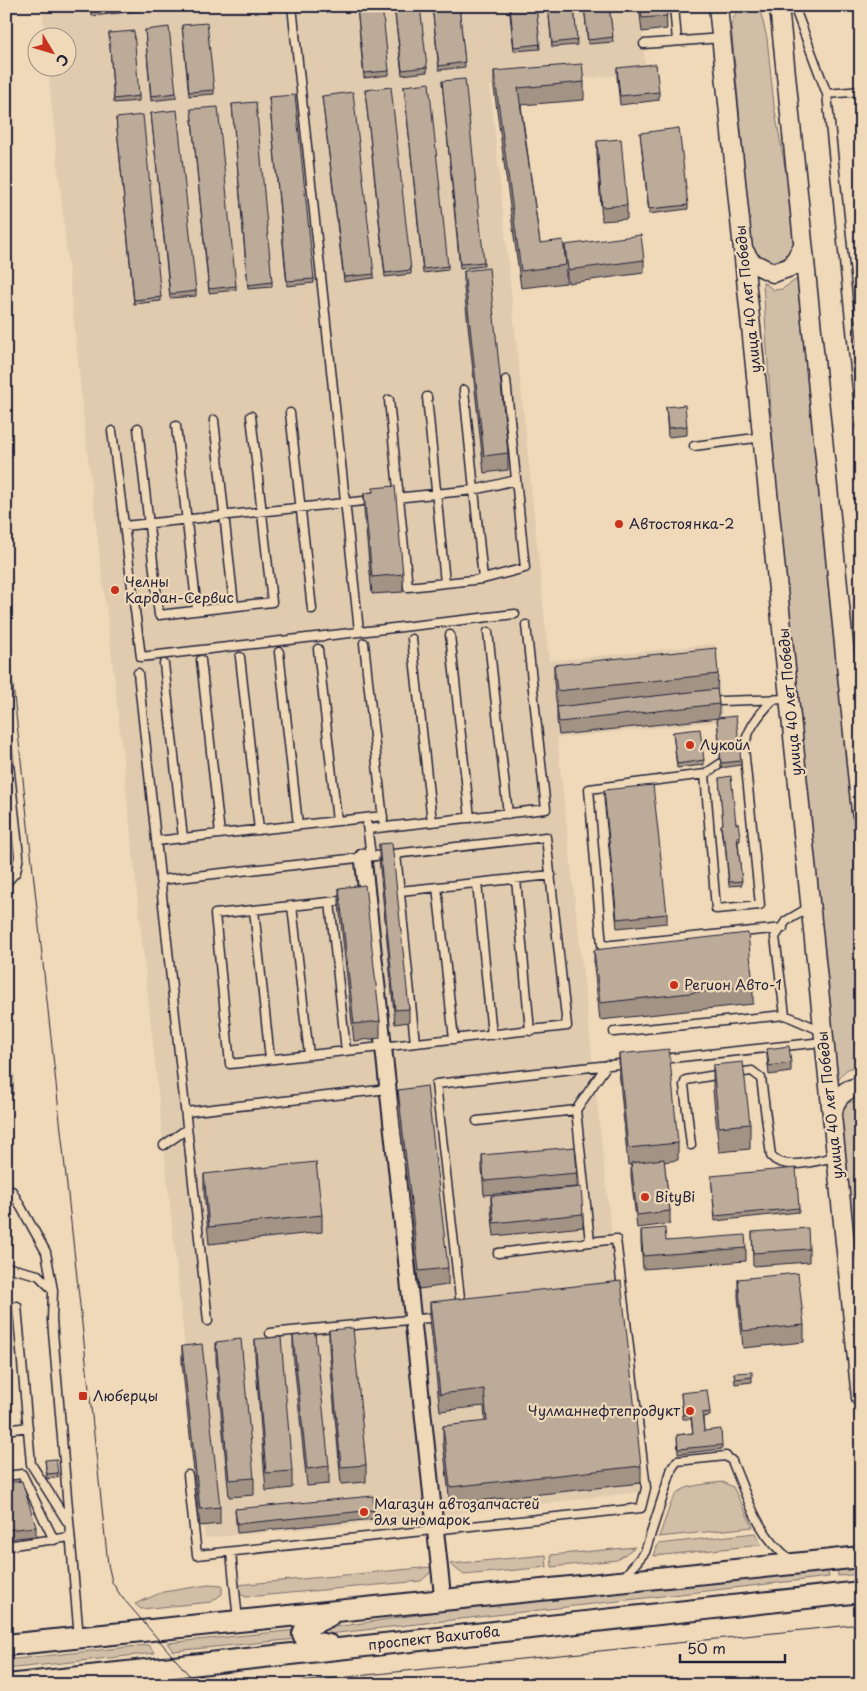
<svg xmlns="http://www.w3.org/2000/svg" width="867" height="1691" font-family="'Playpen Sans',sans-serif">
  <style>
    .built { fill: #e0cbaf }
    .green { fill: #d1bea6; stroke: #7a7070 }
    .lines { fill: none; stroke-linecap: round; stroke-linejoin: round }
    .service-casing { stroke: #22223b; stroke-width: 11 }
    .minor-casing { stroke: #22223b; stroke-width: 19 }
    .tertiary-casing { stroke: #22223b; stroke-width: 21 }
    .secondary-casing { stroke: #22223b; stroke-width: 24 }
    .service { stroke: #efd9b8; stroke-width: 8 }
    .minor { stroke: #efd9b8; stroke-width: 15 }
    .tertiary { stroke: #efd9b8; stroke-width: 18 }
    .secondary { stroke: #efd9b8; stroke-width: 20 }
    .tram { stroke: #22223b; stroke-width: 1 }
    .wall { fill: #a29384; stroke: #22223b }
    .building { fill: #bcab99; stroke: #22223b }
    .poi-dot { fill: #c8321e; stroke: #efd9b8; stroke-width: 2 }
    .labels { text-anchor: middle; stroke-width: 4.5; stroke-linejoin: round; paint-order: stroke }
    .street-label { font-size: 14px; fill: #22223b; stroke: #efd9b8 }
    .poi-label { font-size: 14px; fill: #22223b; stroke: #efd9b8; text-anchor: start }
  </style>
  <rect width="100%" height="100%" fill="#efd9b8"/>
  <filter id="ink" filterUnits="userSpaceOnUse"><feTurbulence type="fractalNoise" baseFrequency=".02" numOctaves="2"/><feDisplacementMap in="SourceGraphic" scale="10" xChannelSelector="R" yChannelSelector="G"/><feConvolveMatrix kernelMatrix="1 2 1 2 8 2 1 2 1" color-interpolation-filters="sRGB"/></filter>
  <g filter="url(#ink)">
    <!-- built -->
    <path class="built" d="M42,6h597l7,67 -156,13 59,575 166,-17 8,77 -166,17 83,754 -229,27 -206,19 -90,-854 -29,-243 -38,-373h20v-30l-23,-1z"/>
    <!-- green -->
    <path class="green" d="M752,6l9,8 6,24 7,68 13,72 7,68 -11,13 -14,3 -13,-8 -4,-7 -21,-222c3,-12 9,-19 21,-19z
      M797,279l64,625v164c-15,-3 -20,6 -25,18l-33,-346 -28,-261 -12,-197 11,8 8,-1z
      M861,1100v206l-20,-196 5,-7z
      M723,1482l10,5 20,40 -94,10c18,-49 10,-49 64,-55z
      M755,1533l6,12 -107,11 4,-12z
      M635,1547l-18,13 -65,7 -1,-12z
      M546,1555l1,12 -83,8 -14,-11z
      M861,1565v9l-23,2 -1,-9z
      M432,1567l-2,6 -9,8 -175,16 -8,-4 -1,-8z
      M827,1567l2,10 -500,57 -1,-3 1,-3 120,-18z
      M208,1585l14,1v8l-11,8 -70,7 -6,-5 28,-12z
      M297,1630v9l-124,12 -6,-8z
      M148,1645l7,8 -149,16v-9z"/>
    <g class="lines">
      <!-- service casing -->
      <g class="service-casing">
        <path id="service" d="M292,6l67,625
          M674,6l3,35
          M794,6l33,88 34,334
          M644,44l77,-6
          M827,94l34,-3
          M464,390l19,189
          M427,397l18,186
          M389,400l19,187 75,-8 42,-11 -19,-188
          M290,413l22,196
          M214,420l20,186
          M176,426l21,184
          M138,428l21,187 113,-13 -21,-186
          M112,431l29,226 374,-43
          M694,446l69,-9
          M395,498l79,-8 42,-10
          M124,526l249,-26
          M488,632l20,182
          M450,635l20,183
          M412,639l20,183
          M364,643l19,177
          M318,649l19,172
          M279,652l19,173
          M240,657l19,173
          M201,660l19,174
          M164,664l19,174
          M138,673l70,648
          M721,701l67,-2
          M6,736l13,120 -3,16 -10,11
          M744,748l-39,26 11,135 44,-4 -16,-157c3,-19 16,-35 29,-48
          M705,774l-116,15 13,157 181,-18
          M367,825l4,31
          M368,829l178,-20 -20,-184
          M156,841l227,-25
          M396,854l19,189
          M516,879l14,152
          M160,880l386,-43 21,189 -337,38 -15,-150 133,-14
          M477,883l15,152
          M437,887l17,152
          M400,891l151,-16
          M330,902l16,149
          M292,906l17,149
          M810,907l-24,14 -11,16 10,78 37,16
          M254,910l16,149
          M614,1032l171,-17
          M662,1059l161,-17
          M736,1073l16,-2 9,7 10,78c13,16 47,4 65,1
          M186,1112l202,-23
          M477,1121l99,-11
          M164,1145l23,-16
          M691,1145l-7,-60 2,-5 36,-6
          M6,1190l6,1 34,61 7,38 -1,30 27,318
          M590,1242l-14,-132 31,-45
          M6,1267l32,8 15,15
          M17,1306l14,158 37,59
          M461,1307l-25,-223 192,-21
          M270,1333l170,-16
          M6,1430l22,-3
          M188,1475l9,80 444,-47 5,-20 -30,-249 -118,14
          M6,1476l16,-2 32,66
          M6,1546l64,-9
          M231,1553l7,67
          M624,1577l21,-25 27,-84 5,-7 49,-5 6,5c15,36 26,75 59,99"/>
      </g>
      <!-- minor casing -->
      <g class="minor-casing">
        <path id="minor" d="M363,857l80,743"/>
      </g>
      <!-- tertiary casing -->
      <g class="tertiary-casing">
        <path id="tertiary" d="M718,6l143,1392
          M779,6l82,806
          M743,249l8,13 22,11 18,-6 11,-19
          M833,1115c0,-15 12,-28 28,-28"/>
      </g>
      <!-- secondary casing -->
      <g class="secondary-casing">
        <path id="secondary" d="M329,1616l-23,11 -3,7 4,7 22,4
          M6,1645l855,-88
          M7,1685l854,-93"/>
      </g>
      <!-- service -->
      <use href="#service" class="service"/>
      <!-- minor -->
      <use href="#minor" class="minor"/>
      <!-- tertiary -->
      <use href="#tertiary" class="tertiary"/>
      <!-- secondary -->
      <use href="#secondary" class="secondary"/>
      <!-- tram -->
      <path class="tram" d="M6,622l102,942 4,18 9,14 68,79 17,10
        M270,1685l591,-61"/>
    </g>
    <!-- wall -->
    <path class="wall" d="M91,6h92l-91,10z
      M394,6l33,61v5l-25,3z
      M432,6h27l6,61 -26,3z
      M509,6h27l4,43 -26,2z
      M548,6h26l3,39 -25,2z
      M584,6h25l4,36 -25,2z
      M639,6h27l1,23 -25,3z
      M357,7l32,64v4l-25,3z
      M182,25l32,65v4l-25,2z
      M145,30l31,63v5l-25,3z
      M109,33l30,63v5l-25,2z
      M617,68l42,24v8l-39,5 -3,-28z
      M494,71l90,11v18l-63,5 19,138 25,12v-10l79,15v13l-76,10 -2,-14v14l-45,5 -27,-200z
      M442,81l42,181v4l-24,3z
      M404,86l44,180v4l-25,3z
      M365,90l46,180v4l-26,3z
      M322,96l52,178v4l-30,4z
      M269,97l45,182v4l-27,3z
      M232,104l40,178v5l-24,2z
      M191,109l45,177v4l-27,3z
      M151,113l45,178v5l-26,2z
      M116,118l45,179v4l-27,3z
      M640,133l48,72v4l-39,5z
      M597,141l30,64v14l-25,2 -5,-66z
      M464,271l44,182v17l-24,3 -20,-185z
      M666,407l21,19v9l-19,2z
      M373,488l30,86v18l-31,2 -8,-84v-17l9,-1z
      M554,665l164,9 -1,17 2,13v14l-160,17 -2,-15v-12l-3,-25z
      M717,718l24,43v4l-20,3z
      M673,732l31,28v5l-27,3z
      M719,778l17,46 4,12v5h-2l4,44 -13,1 -4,-42h-2l-2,-15v-4l2,-1z
      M604,790l63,124v9l-50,5 -13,-129z
      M379,844l30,165v13l-14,2 -16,-166z
      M339,888l41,133v17l-26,3 -15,-136z
      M594,950l159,36v18l-153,16 -6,-53z
      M6,1014l7,64v17l-7,1z
      M767,1049l24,14v9l-22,3 -2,-18z
      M619,1054l59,89v17l-14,2 6,49v13l-33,4 -6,-52v-11h-3l-9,-94z
      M713,1065l37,59v25l-31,3 -6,-62z
      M398,1090l50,178v17l-29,4 -21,-182z
      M482,1155l95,18v14l-93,8 -2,-26z
      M204,1174l118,41v17l-113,12 -5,-52z
      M711,1176l88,32v4l-84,9z
      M491,1196l92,18v13l-89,9 -3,-27z
      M641,1230l25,11 80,7v13l-103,8 -2,-26z
      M752,1232l57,17v13l-56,4z
      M738,1279l66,46v17l-61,6 -5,-51z
      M430,1302l211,164v17l-191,21 -7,-61v-17l42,-4 -1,-16 -44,5 -10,-92z
      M329,1330l37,135v17l-25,2 -12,-136z
      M293,1336l36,130v18l-22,2 -14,-133z
      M255,1339l37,132v17l-26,3 -11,-135z
      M216,1342l38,136v17l-25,2 -13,-138z
      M182,1346l38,161v17l-20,2 -18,-163z
      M734,1373l18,4v5l-17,2z
      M681,1393l29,19v4l-7,1 1,14 18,14v4l-44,5 -1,-19 16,-2 -2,-14h-8z
      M45,1460l13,13v4l-11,2z
      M6,1483l30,44v9l-30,3z
      M235,1509l139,1v9l-137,14z"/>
    <!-- building -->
    <path class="building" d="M368,6h14l7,65 -25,2 -7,-66z
      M394,6h26l7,61 -25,3z
      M432,6h27l6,56 -26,4z
      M510,6h26l4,38 -26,3z
      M548,6h26l3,34 -25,3z
      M584,6h25l4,31 -25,3z
      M641,6h25l1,10 -25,2z
      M207,23l7,67 -25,2 -7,-67z
      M169,27l7,66 -25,3 -6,-66z
      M134,31l5,65 -25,3 -5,-66z
      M582,64l2,18 -66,6 22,155 23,-3 3,25 -45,6 -27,-200z
      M656,64l3,28 -39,4 -3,-28z
      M465,79l19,183 -24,2 -18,-183z
      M429,83l19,183 -25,3 -19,-183z
      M391,87l20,183 -26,3 -20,-183z
      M353,92l21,182 -30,3 -22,-181z
      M295,95l19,184 -27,2 -18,-184z
      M256,102l16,180 -24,3 -16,-181z
      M218,107l18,179 -27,3 -18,-180z
      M177,110l19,181 -26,3 -19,-181z
      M143,115l18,182 -27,3 -18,-182z
      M679,128l9,77 -39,4 -9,-76z
      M621,139l6,66 -25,2 -5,-66z
      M641,235l3,25 -76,10 -3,-25z
      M489,268l19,185 -24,3 -20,-185z
      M685,405l2,21 -19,2 -2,-21z
      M395,486l8,88 -31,3 -8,-84 9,-1v-4z
      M716,648l2,26 -161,17 -3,-26z
      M717,689l2,15 -160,18 -2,-15z
      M736,716l5,45 -20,2 -4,-45z
      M700,729l4,31 -27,4 -4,-32z
      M731,776l5,48 2,-1 2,13 -3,1 5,44 -13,1 -4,-42h-2l-2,-15 2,-1 -4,-46z
      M653,785l14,129 -50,5 -13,-129z
      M392,843l17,166 -14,1 -16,-166z
      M365,885l15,136 -26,3 -15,-136z
      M748,933l5,53 -153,17 -6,-53z
      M6,1014l7,64 -7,1z
      M789,1046l2,17 -22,3 -2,-17z
      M669,1049l9,94 -50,5 -9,-94z
      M743,1062l7,62 -31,3 -6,-62z
      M427,1086l21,182 -29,3 -21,-181z
      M575,1147l2,26 -93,8 -2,-26z
      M664,1159l6,52 -33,4 -6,-52z
      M316,1162l6,53 -113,12 -5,-53z
      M796,1168l3,40 -84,8 -4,-40z
      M581,1187l2,27 -89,9 -3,-27z
      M665,1228l1,13 79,-6 1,13 -103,8 -2,-26z
      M808,1228l1,21 -56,4 -1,-21z
      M798,1273l6,52 -61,6 -5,-52z
      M621,1281l20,185 -191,21 -7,-61 44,-5 -3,-32 -44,5 -10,-92z
      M353,1328l13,137 -25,2 -12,-137z
      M315,1333l14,133 -22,3 -14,-133z
      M281,1337l11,134 -26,2 -11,-134z
      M241,1339l13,139 -25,2 -13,-138z
      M202,1344l18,163 -20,2 -18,-163z
      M752,1372v5l-17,2 -1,-6z
      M707,1390l3,22 -8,1 2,18 17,-2 1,16 -44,4 -1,-14 16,-2 -2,-19 -8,1 -2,-22z
      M56,1459l2,14 -11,1 -2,-14z
      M22,1481l14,46 -30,3v-47z
      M373,1496l1,14 -137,14 -2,-15z"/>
  </g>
  <!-- markers -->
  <g class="poi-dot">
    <circle cx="619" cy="524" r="5"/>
    <circle cx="115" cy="590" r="5"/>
    <circle cx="690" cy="745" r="5"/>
    <circle cx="674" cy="985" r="5"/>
    <circle cx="645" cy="1197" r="5"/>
    <rect x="78" y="1391" width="10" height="10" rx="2.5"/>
    <circle cx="690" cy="1411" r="5"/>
    <circle cx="364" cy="1512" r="5"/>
  </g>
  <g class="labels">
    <!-- street labels -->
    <g class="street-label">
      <text transform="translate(748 299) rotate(-96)" y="5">улица 40 лет Победы</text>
      <text transform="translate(790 702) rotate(-95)" y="5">улица 40 лет Победы</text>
      <text transform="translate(830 1105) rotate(-96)" y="5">улица 40 лет Победы</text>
      <text transform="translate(434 1638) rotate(-6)" y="5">проспект Вахитова</text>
    </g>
    <!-- poi labels -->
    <g class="poi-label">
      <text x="629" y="529">Автостоянка-2</text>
      <text x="125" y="587">Челны<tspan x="125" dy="16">Кардан-Сервис</tspan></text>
      <text x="700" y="750">Лукойл</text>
      <text x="684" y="990">Регион Авто-1</text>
      <text x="655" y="1202">BityBi</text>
      <text x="93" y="1401">Люберцы</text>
      <text x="680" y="1416" text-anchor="end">Чулманнефтепродукт</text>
      <text x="374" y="1509">Магазин автозапчастей<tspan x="374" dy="16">для иномарок</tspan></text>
    </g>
  </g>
  <!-- margin -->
  <rect width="867" height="1691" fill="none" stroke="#efd9b8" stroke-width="25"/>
  <rect x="12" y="12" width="842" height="1666" fill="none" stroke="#22223b" stroke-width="2" filter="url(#ink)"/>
  <!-- north arrow -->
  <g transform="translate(52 52) rotate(128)"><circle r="24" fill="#efd9b8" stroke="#9d9086"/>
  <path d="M0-4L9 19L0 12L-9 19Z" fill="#c8321e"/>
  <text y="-8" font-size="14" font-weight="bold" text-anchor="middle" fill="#22223b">С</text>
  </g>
  <!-- scale -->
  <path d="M680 1654v8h105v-8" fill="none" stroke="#22223b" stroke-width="2.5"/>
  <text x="687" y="1654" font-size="15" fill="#22223b" stroke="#efd9b8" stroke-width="4" paint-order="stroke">50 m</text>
</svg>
